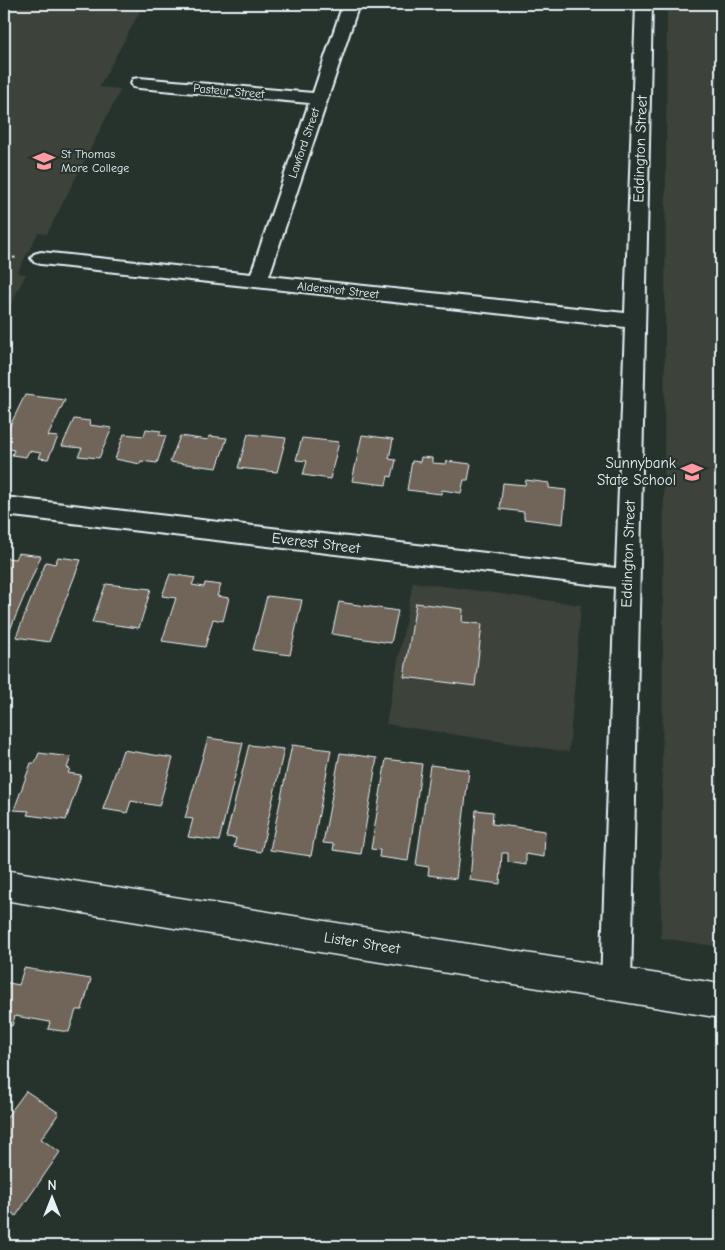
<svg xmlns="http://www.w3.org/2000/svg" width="725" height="1250" font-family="'Comic Neue',sans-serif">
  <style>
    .built { fill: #3c423a }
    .building { fill: #706559; stroke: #e8f1f8 }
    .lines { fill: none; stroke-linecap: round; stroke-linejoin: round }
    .street-casing { stroke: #e8f1f8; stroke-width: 4 }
    .secondary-casing { stroke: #e8f1f8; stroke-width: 3 }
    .path { stroke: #e8f1f8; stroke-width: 2; stroke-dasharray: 2.5 2.5; stroke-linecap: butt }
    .street { fill: #26332d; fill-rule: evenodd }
    .secondary { fill: #26332d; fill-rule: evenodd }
    .labels { text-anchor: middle; stroke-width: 4; stroke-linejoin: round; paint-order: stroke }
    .far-street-label { font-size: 12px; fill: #e8f1f8; stroke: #26332d }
    .far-poi-label { font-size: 12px; fill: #e8f1f8; stroke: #26332d; text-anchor: start }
    .street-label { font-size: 15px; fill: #e8f1f8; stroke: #26332d }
    .poi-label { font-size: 15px; fill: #e8f1f8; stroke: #26332d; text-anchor: end }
  </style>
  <rect width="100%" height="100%" fill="#26332d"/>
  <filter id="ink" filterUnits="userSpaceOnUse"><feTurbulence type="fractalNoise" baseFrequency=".02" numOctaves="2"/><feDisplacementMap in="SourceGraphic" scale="10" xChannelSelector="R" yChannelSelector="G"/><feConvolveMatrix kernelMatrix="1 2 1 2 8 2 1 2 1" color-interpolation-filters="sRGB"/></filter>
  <g filter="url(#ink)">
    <!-- built -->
    <path class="built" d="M4,4h140l-45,83 22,2 -74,145 -9,-1 -21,40 9,1 -22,44z
      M667,4l54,1v942l-60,-9z
      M413,582l168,23 -12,147 -183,-28z"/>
    <!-- building -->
    <path class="building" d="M25,395l40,5 -17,36 10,1 -10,22 -9,-1 2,-5 -12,-2 -3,6 -14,-2 2,-5 -10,-2v-10z
      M74,419l16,2 -1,4 23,3 -13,30 -21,-2 4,-8 -20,-2z
      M146,429l15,2 -2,4 7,1 -9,27 -16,-2 -1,3 -25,-5 9,-25 20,2z
      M248,434l38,4 -9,34 -39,-4z
      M362,435l31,4 -4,20 7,1 -4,17 -4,-1 -2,9 -34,-4z
      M180,436l28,4 1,-4 18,2 -10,30 -47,-6z
      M302,438l37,4 -9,37 -27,-4 4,-14 -11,-1z
      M421,457l11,1v5l14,1 1,-3 24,3 -3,16h-4l-3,13 -19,-3 -1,4 -34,-4 5,-29 8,1z
      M526,480l23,3v5l17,2 -3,34 -39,-5v-7l-24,-3 3,-26 22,2z
      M18,553l23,3 -34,81 -3,-1v-73l2,-5 9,1z
      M58,557l23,3 -32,82 -33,-5 30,-75 9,2z
      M170,574l25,4 -3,7 12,2 1,-4 16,2 -4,11 12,2 -6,23 -10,-2 -8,28 -43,-6 14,-43 -14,-2z
      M106,584l45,5 -12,39 -47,-6z
      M267,596l35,4 -12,55 -37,-5z
      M339,602l59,9 -7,32 -59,-9z
      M416,603l47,6 -1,13 20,2 -7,62 -71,-9z
      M208,738l35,5 -24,98 -31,-4 5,-18 -8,-1z
      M249,745l35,4 -23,103 -27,-5 2,-9 -10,-1z
      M292,745l39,5 -20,106 -41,-6z
      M123,750l50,8 -14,48 -28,-5 -4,12 -24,-4z
      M39,753l32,4 -4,11 3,1 -2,4 13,2 -15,45 -39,-5 2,-4 -15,-1 17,-47h4z
      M340,753l37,5 -16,96 -28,-4 1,-6 -11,-1z
      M386,759l36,5 -14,97 -29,-4 1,-7 -9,-1z
      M430,765l39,5 -13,109 -28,-4 1,-8 -13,-2z
      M476,810l17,2 -1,12 53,7 -1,26 -18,-3v11l-18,-3v-9h-6l-2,31 -30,-4z
      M24,968l67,11 -9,31h-6l-7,22 -21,-3 2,-7 -35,-6 -3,10 -8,-2v-42l15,3z
      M26,1091l33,22 -18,26 19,13 -44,64 -12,-9v-86z"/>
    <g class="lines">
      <!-- street casing -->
      <g class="street-casing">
        <path id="street" d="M343,4h16l-90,272 356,37 11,-309h16l-21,980 -4,11 -11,4 -11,-4 -4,-11 14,-397 -611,-72v-18l612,71 9,-241 -584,-63 -7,-2 -3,-4 3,-4 7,-2 210,22 58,-171 -170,-15 -6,-1 -2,-4 2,-4 6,-1 174,15z"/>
      </g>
      <!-- secondary casing -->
      <g class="secondary-casing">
        <path id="secondary" d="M4,870l717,114v34l-717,-118z"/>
      </g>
      <!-- path -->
      <path class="path" d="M8,257l10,1"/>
      <!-- street -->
      <use href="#street" class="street"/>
      <!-- secondary -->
      <use href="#secondary" class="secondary"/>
    </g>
  </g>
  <!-- icons -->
  <defs>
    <g id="school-bare" transform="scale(1.725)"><path d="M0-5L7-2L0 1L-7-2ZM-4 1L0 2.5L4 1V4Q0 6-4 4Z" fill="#ff9aa2" stroke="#26332d" stroke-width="2.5" paint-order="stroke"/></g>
  </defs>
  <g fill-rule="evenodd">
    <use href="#school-bare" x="44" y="161"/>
    <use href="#school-bare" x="692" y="472"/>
  </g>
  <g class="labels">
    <!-- far-street labels -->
    <g class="far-street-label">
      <text transform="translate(229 91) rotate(5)" y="4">Pasteur Street</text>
      <text transform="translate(304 143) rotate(-71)" y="4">Lawford Street</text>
      <text transform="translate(338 290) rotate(6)" y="4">Aldershot Street</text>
    </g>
    <!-- far-poi labels -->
    <g class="far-poi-label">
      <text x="61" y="158">St Thomas<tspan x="61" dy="14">More College</tspan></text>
    </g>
    <!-- street labels -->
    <g class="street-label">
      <text transform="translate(640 149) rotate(-88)" y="5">Eddington Street</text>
      <text transform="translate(316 543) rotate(7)" y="5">Everest Street</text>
      <text transform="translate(628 554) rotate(-88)" y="5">Eddington Street</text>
      <text transform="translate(362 943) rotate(9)" y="5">Lister Street</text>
    </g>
    <!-- poi labels -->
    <g class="poi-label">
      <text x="676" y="468">Sunnybank<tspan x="676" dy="17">State School</tspan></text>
    </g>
  </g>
  <!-- margin -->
  <rect width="725" height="1250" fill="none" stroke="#26332d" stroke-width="20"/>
  <rect x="10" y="10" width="705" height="1230" fill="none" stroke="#e8f1f8" stroke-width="2" filter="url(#ink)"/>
  <!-- north arrow -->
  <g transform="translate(52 1198)" stroke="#26332d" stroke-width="4" paint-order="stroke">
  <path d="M0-4L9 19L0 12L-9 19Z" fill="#e8f1f8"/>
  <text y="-8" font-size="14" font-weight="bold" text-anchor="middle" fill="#e8f1f8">N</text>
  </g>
</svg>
